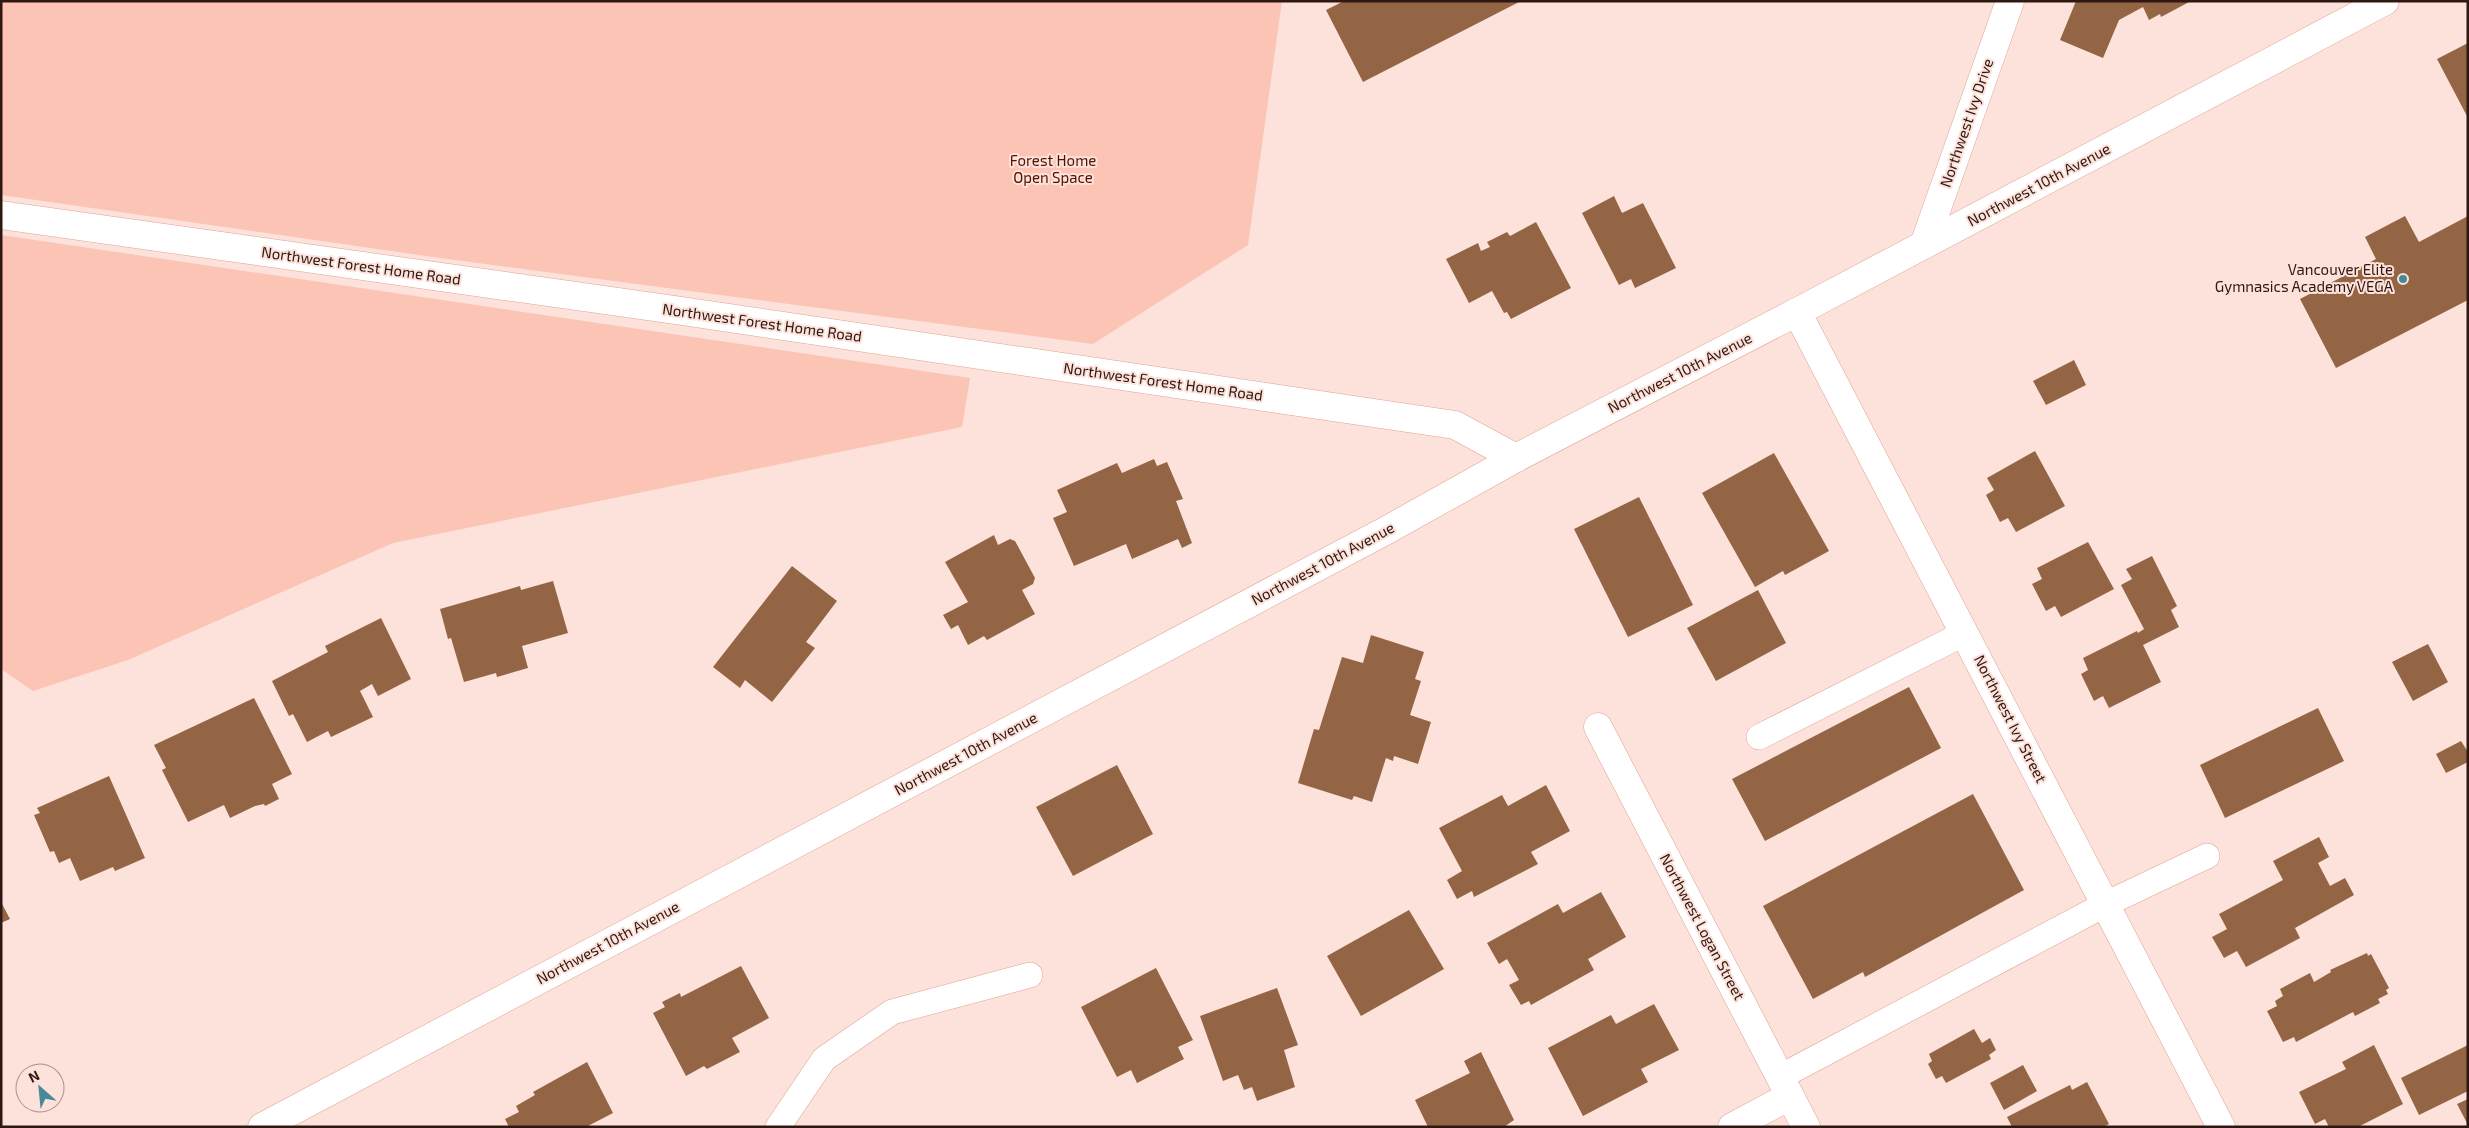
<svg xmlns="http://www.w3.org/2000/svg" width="2469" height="1128" font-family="'Exo 2',sans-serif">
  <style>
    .green { fill: #fbc4b4 }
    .building { fill: #936544 }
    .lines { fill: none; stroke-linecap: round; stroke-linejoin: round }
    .service-casing { stroke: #e0a392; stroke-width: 26 }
    .minor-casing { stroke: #e0a392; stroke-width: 29 }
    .tertiary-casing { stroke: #e0a392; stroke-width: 29 }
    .service { stroke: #fff; stroke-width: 25 }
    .minor { stroke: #fff; stroke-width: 28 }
    .tertiary { stroke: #fff; stroke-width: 28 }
    .poi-dot { fill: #47899a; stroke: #fce2da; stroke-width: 2 }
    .labels { text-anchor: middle; stroke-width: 4; stroke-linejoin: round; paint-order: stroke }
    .street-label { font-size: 15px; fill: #2f1812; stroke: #fce2da }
    .park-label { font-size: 15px; fill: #551000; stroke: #fce2da }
    .poi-label { font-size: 15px; fill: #2f1812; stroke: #fce2da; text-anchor: end }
  </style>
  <rect width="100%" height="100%" fill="#fce2da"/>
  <!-- green -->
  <path class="green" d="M1,1h1281l-34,244 -155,99 -653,-86 -439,-63z
    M1,235l969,143 -8,49 -569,116 -265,117 -95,31 -32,-22z"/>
  <!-- building -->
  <path class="building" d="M1344,1h177l-158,81 -37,-72z
    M2076,1h115l-30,16 -1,-3 -11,6 -6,-13 -24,13 -16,38 -43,-18z
    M2468,43v75l-31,-59z
    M1614,196l8,17 21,-10 33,65 -41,20 -4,-9 -12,6 -37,-72z
    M2405,216l14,26 49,-26v84l-132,68 -36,-69 76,-40 -11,-22z
    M1536,222l35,66 -60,31 -4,-7 -3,1 -12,-22 -23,12 -23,-44 32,-16 3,8 9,-4 -3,-5 20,-10 3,4z
    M2074,360l12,25 -40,20 -13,-24z
    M2035,451l30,55 -49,26 -8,-14 -8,4 -14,-27 8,-5 -7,-12z
    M1774,453l55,98 -44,24 -2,-4 -28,16 -53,-94z
    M1154,459l3,7 10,-4 16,37 -7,2 16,42 -10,5 -4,-9 -46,20 -6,-15 -52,22 -21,-48 14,-6 -10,-22 60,-27 5,10z
    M1639,497l54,108 -65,32 -54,-108z
    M994,535l4,10 12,-6 5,2 20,37 -2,6 -11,6 13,24 -48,26 -3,-4 -16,9 -10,-20 -7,4 -8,-14 25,-13 -23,-40z
    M2088,542l26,47 -53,28 -6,-11 -9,5 -14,-27 10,-5 -5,-11z
    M2152,556l25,50 -6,4 8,17 -36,18 18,37 -52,26 -6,-12 -9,5 -13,-27 7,-4 -5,-12 54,-27 1,2 6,-4 -23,-44 11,-6 -6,-10z
    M792,566l45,35 -31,41 9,6 -43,54 -27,-22 -5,8 -27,-21z
    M553,581l15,52 -46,13 6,22 -31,9 -1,-4 -32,9 -13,-44 -3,1 -8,-30 80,-23 1,4z
    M1758,590l28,53 -70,38 -29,-53z
    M381,618l30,61 -33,17 -6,-12 -12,7 13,26 -42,20 -3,-6 -21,11 -14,-28 -4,2 -17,-35 56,-29 -3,-6z
    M1371,635l53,17 -9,27 6,2 -11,34 21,7 -13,42 -24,-8 -1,5 -7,-3 -14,44 -18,-6 -2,4 -54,-17 16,-54 5,1 23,-73 21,6z
    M2428,644l20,38 -35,19 -21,-39z
    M1909,687l32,61 -176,93 -33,-62z
    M254,698l38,76 -20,10 7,15 -14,7 -1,-2 -9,2 -25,12 -6,-13 -36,17 -26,-52 4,-2 -12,-23z
    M2318,708l26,53 -119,57 -25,-53z
    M2461,741l7,11v10l-22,11 -10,-19z
    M1117,765l36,69 -80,42 -37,-69z
    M109,776l36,82 -30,13 -2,-4 -33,14 -10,-23 -11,5 -5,-12 -4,1 -16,-37 6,-2 -3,-5z
    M1546,785l24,46 -39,21 7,12 -64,33 -2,-6 -15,8 -10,-19 15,-9 -23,-43 63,-33 6,11z
    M1973,794l51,96 -159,87 -2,-5 -50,27 -50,-93z
    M2319,837l10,20 -11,6 12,23 15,-8 9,17 -59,33 5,10 -54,29 -9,-16 -13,7 -12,-21 15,-8 -8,-15 64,-34 -10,-19z
    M1601,892l25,45 -38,22 6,11 -63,35 -2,-4 -8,4 -12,-20 10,-5 -12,-21 -8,5 -12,-21 71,-39 5,9z
    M1,902l9,17 -9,4z
    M1409,910l35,59 -83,47 -34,-60z
    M2367,953l1,3 3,-2 18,34 -3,2 2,4 -10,5 2,4 -25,13 -2,-4 -57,30 -2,-5 -11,5 -16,-31 10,-5 -2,-5 8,-5 -3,-7 30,-16 4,9 17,-10 -1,-2z
    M741,966l28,52 -37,20 8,14 -33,17 -3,-3 -18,10 -33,-63 12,-6 -3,-5 18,-9 1,4z
    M1156,968l37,72 -15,7 6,12 -47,24 -6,-13 -14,7 -36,-70z
    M1277,988l21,57 -14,5 11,37 -38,14 -5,-14 -8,3 -6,-15 -15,6 -23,-65z
    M1654,1004l25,46 -38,19 7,13 -65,34 -35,-68 63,-33 5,9z
    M1974,1029l8,14 8,-5 6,12 -7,5 2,4 -45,24 -4,-7 -6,3 -8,-15 4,-3 -3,-7z
    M2374,1045l29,59 -45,23h-29l-4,-8 -10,5 -16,-32 47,-23 -4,-7z
    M2468,1045v46l-49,24 -18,-37z
    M1481,1052l33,68 -10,7h-76l-13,-27 55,-27 -6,-12z
    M587,1062l26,51 -27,14h-77l-4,-8 14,-7 -3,-6 19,-11 -2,-3z
    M2023,1065l14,26 -33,19 -14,-27z
    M2087,1082l22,42 -6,3h-91l-5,-10 63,-32 2,5z
    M2468,1099v26l-11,-21z"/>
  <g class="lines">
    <!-- service casing -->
    <g class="service-casing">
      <path id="service" d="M1759,737l206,-104
        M1780,1077l326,-173 101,-48
        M778,1127l46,-68 68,-47 138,-37"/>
    </g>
    <!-- minor casing -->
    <g class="minor-casing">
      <path id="minor" d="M1924,245l86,-244
        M1797,312l424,815
        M1598,727l208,400
        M262,1127l1125,-597 129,-72
        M1732,1127l58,-31"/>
    </g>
    <!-- tertiary casing -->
    <g class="tertiary-casing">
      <path id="tertiary" d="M1,215l674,95 780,115 61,33 281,-146 588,-311"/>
    </g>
    <!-- service -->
    <use href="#service" class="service"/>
    <!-- minor -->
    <use href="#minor" class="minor"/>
    <!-- tertiary -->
    <use href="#tertiary" class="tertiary"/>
  </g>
  <!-- markers -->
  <circle class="poi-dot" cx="2403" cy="279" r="5"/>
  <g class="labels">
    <!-- street labels -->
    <g class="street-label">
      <text transform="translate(1967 123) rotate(-71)" y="5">Northwest Ivy Drive</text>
      <text transform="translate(2039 185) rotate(-28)" y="5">Northwest 10th Avenue</text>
      <text transform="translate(361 266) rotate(8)" y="5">Northwest Forest Home Road</text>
      <text transform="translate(762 323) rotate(8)" y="5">Northwest Forest Home Road</text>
      <text transform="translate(1680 373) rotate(-27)" y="5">Northwest 10th Avenue</text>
      <text transform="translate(1163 382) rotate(8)" y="5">Northwest Forest Home Road</text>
      <text transform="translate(1323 564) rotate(-28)" y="5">Northwest 10th Avenue</text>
      <text transform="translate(2010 719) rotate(63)" y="5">Northwest Ivy Street</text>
      <text transform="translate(966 754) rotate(-28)" y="5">Northwest 10th Avenue</text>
      <text transform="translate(1702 927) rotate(62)" y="5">Northwest Logan Street</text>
      <text transform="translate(608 943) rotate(-28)" y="5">Northwest 10th Avenue</text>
    </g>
    <!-- park labels -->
    <g class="park-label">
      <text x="1053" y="166">Forest Home<tspan x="1053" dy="17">Open Space</tspan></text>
    </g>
    <!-- poi labels -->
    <g class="poi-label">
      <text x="2393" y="275">Vancouver Elite<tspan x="2393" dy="17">Gymnasics Academy VEGA</tspan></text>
    </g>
  </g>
  <!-- border -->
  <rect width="2469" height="1128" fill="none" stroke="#2f1812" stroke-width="5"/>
  <!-- north arrow -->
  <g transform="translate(40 1088) rotate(333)"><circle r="24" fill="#fce2da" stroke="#aa918a"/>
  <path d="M0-4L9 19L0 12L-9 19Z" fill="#47899a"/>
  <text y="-8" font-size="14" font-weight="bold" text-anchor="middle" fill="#2f1812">N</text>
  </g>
</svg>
